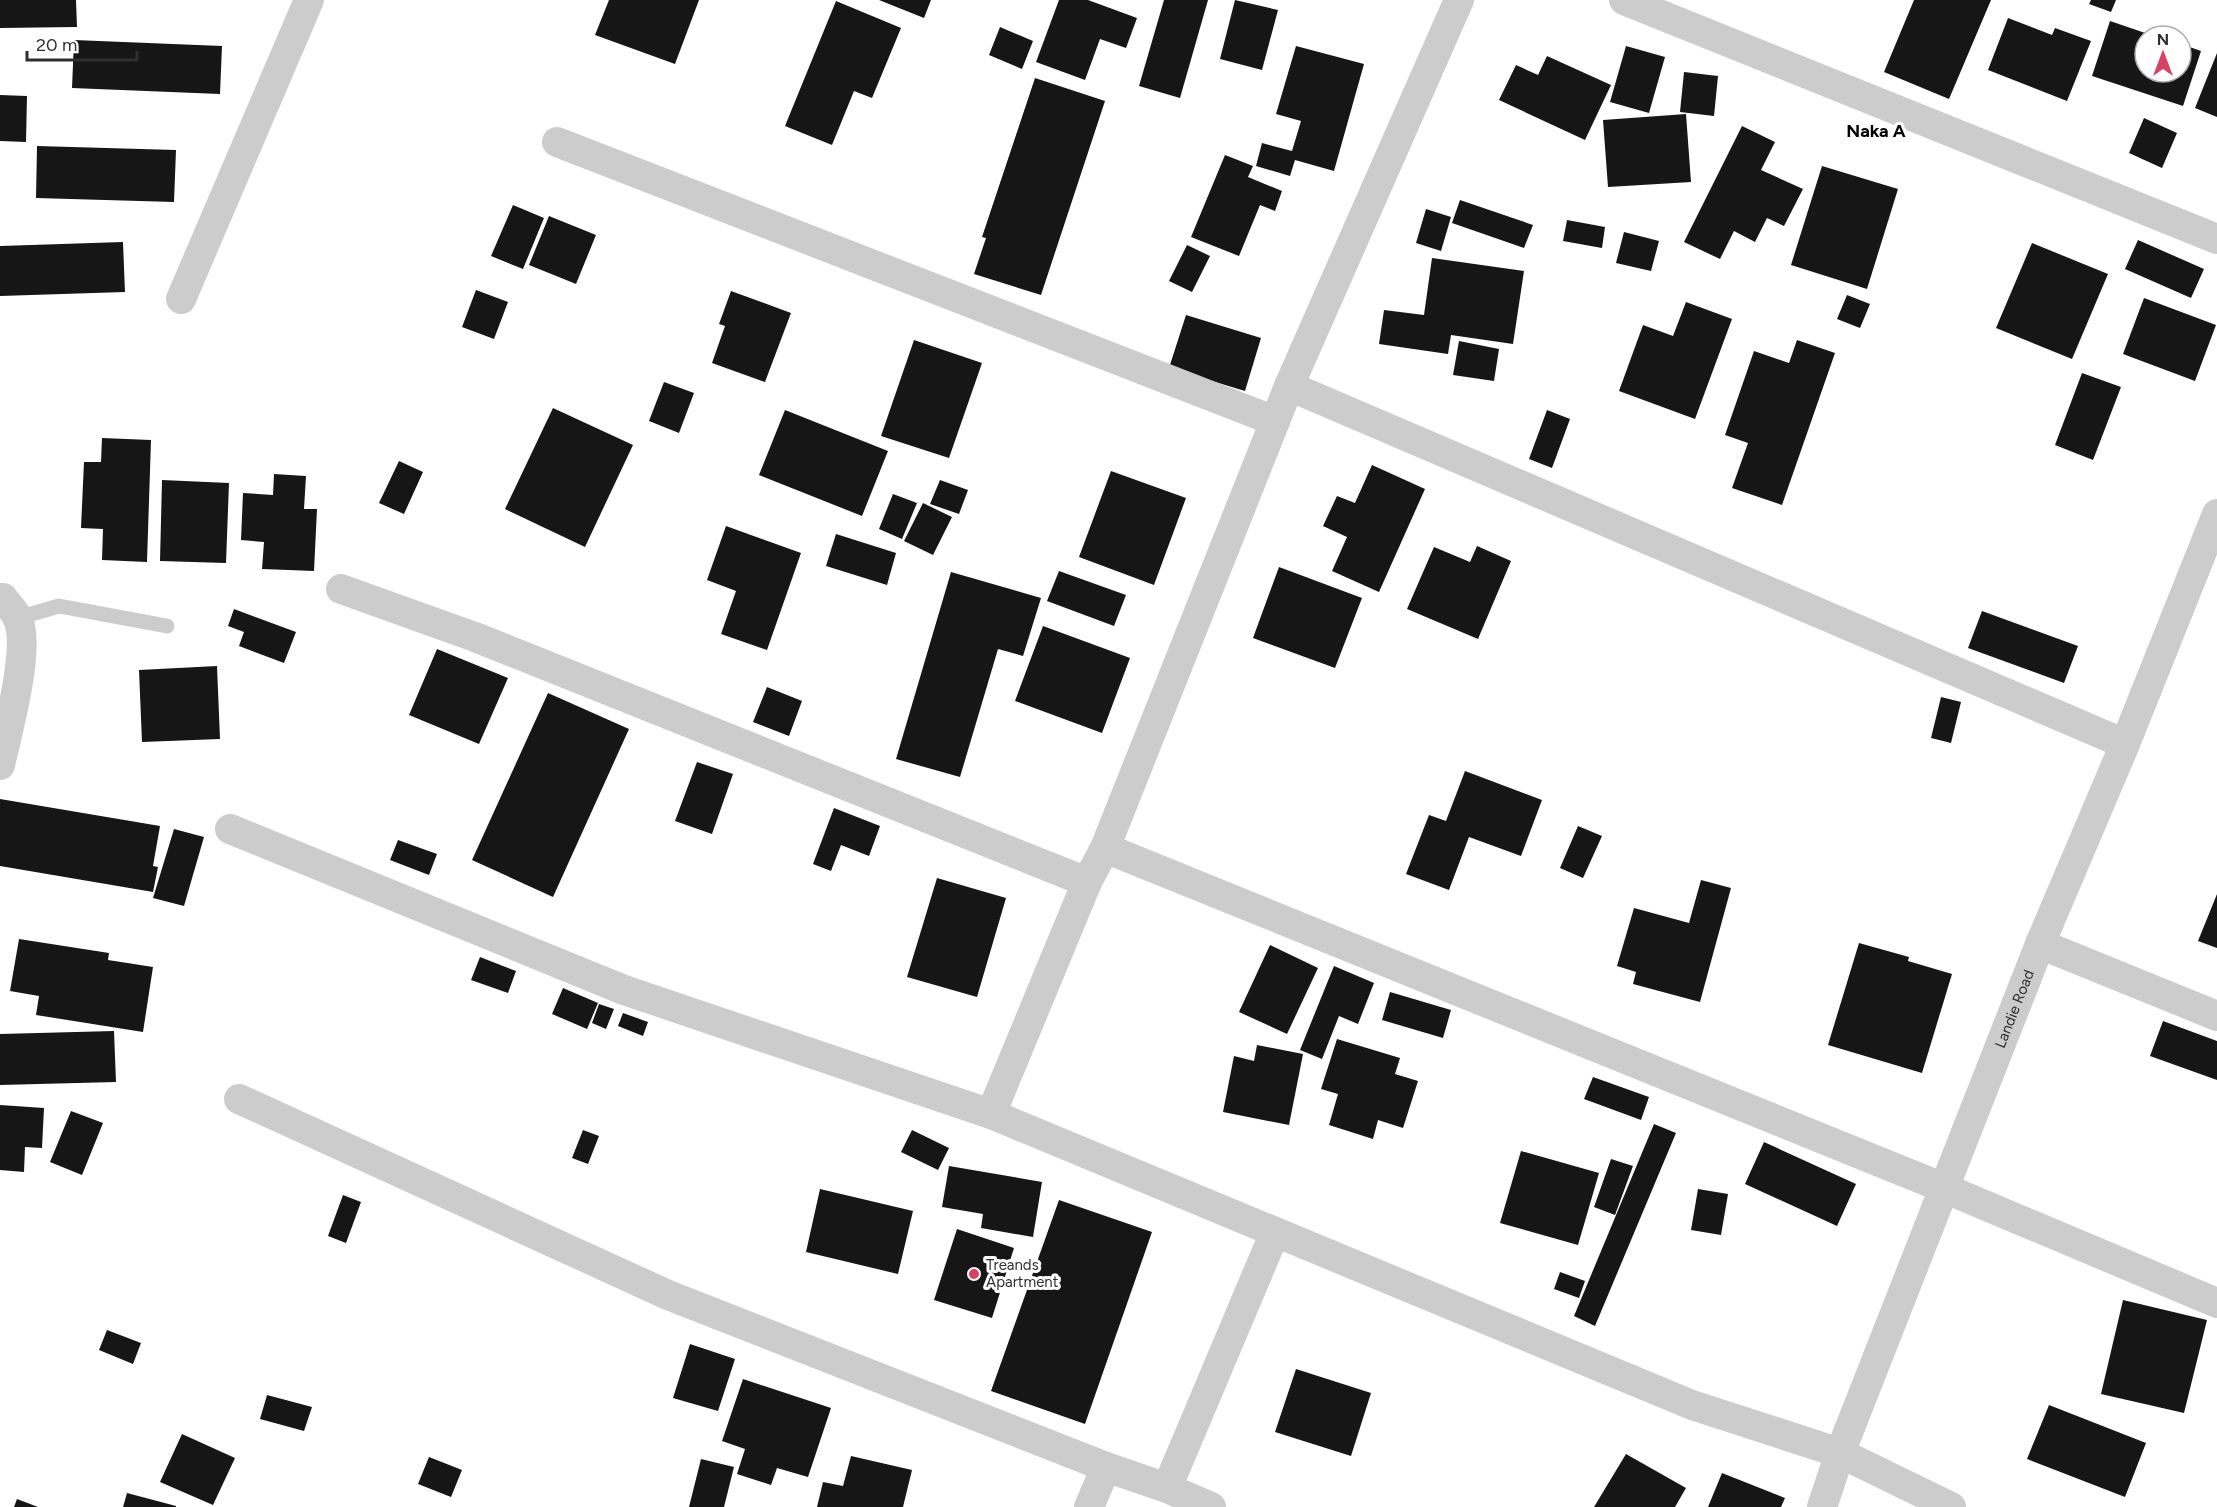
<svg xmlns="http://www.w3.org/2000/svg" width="2217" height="1507" font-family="Figtree,sans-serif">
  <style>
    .building { fill: #161616 }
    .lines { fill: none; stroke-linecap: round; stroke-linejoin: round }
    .lane { stroke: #ccc; stroke-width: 15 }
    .street { stroke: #ccc; stroke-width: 30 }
    .poi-dot { fill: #d74164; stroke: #fff; stroke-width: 2 }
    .labels { text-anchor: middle; stroke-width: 6; stroke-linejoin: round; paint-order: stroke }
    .street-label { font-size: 15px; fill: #2f2f2f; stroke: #fff }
    .poi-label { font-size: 15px; fill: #2f2f2f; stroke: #fff; text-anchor: start }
    .quarter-label { font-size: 18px; font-weight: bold; fill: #000; stroke: #fff }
  </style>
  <rect width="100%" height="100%" fill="#fff"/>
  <!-- building -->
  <path class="building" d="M0,0h76l1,27 -77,1z
    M609,0h90l-24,64 -80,-29z
    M879,0h52l-7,18z
    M1059,0h29l49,18 -11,30 -26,-9 -15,41 -49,-18z
    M1164,0h44l-28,98 -41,-12z
    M1235,0l43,10 -16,60 -42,-11z
    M1914,0h77l-42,99 -65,-27z
    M2091,0h25l-5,12 -22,-8z
    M836,1l65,27 -29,70 -18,-7 -22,54 -47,-19z
    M2008,18l44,17 3,-7 36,13 -24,60 -79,-31z
    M2110,21l44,15h-9v36h36v-28l20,7 -18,55 -91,-30z
    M1000,27l33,14 -11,28 -33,-14z
    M74,40l148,6 -2,48 -148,-6z
    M1296,46l68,18 -30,107 -39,-11 -5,16 -34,-10 6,-23 30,8 9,-30 -25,-7z
    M1626,46l39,11 -16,56 -39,-11z
    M2217,53v64l-22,-9z
    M1547,56l64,29 -26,55 -86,-40 17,-35 22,10z
    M1684,72l34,4 -4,40 -34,-4z
    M1035,78l70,23 -64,194 -67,-21 12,-36 -4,-1z
    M0,95l27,1 -1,46 -26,-1z
    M1686,114l5,68 -83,5 -5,-67z
    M2144,118l33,15 -15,35 -33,-15z
    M1742,126l33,16 -14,28 42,19 -19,37 -17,-8 -12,24 -21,-11 -14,28 -36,-17z
    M37,146l139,4 -2,52 -138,-4z
    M1225,155l28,11 -5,11 34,14 -7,20 -15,-6 -21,51 -48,-19z
    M1822,166l76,23 -31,100 -76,-24z
    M1460,200l73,25 -9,23 -72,-25z
    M513,205l31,13 -21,51 -32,-13z
    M1426,209l25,8 -10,34 -25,-8z
    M549,216l47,19 -20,49 -47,-19z
    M1567,220l38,7 -3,21 -39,-7z
    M1624,232l35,9 -8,30 -35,-8z
    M2138,240l66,29 -13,29 -66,-29z
    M123,242l2,50 -125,4v-50z
    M2032,243l76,31 -36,85 -76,-31z
    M1187,245l23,11 -18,36 -23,-11z
    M1432,258l92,13 -11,73 -62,-9 -3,19 -69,-10 5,-34 40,5z
    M476,290l32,12 -14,37 -32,-12z
    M731,291l60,22 -26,69 -53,-19 13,-37 -6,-2z
    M1847,295l23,9 -10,24 -23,-9z
    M2144,298l72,27 -21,56 -72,-27z
    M1686,302l46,17 -37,100 -76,-28 24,-66 30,11z
    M1186,315l75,23 -16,53 -76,-23z
    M914,340l68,23 -33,95 -68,-22z
    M1797,340l38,13 -53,152 -50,-17 16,-45 -23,-8 29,-84 35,12z
    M1459,341l40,8 -5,32 -41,-6z
    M2082,373l39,14 -28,73 -38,-15z
    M664,382l30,11 -15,40 -30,-12z
    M553,408l80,37 -48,102 -80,-38z
    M785,410l103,41 -26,65 -103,-41z
    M1547,410l23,9 -18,49 -23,-9z
    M102,438l49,2 -4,122 -45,-2 1,-31 -22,-1 3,-66h17z
    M399,461l24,11 -19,42 -25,-11z
    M1372,465l53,24 -46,103 -47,-21 15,-34 -24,-11 14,-30 18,7z
    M1111,471l75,27 -32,87 -75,-28z
    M274,474l32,2 -2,33h13l-3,62 -52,-2 2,-27 -23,-2 2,-47 30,2z
    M162,480l67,3 -3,80 -66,-2z
    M940,480l28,10 -9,24 -29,-10z
    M893,494l24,9 -15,36 -23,-10z
    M923,503l29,14 -19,38 -29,-14z
    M726,526l75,27 -34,97 -46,-16 15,-43 -29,-11z
    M836,534l60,19 -9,32 -61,-19z
    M1477,546l34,15 -33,78 -71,-30 27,-62 36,15z
    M1279,567l83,31 -27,70 -82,-30z
    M1059,571l67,24 -12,31 -67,-25z
    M951,572l90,26 -18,58 -25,-7 -38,128 -64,-18z
    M234,609l62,23 -12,31 -45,-17 5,-14 -16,-6z
    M1982,611l96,35 -14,37 -96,-35z
    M1043,626l87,32 -28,75 -87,-32z
    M437,649l71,29 -29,66 -70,-29z
    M217,666l3,73 -78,3 -3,-72z
    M767,687l35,14 -13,35 -36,-14z
    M548,693l81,36 -76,168 -81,-37z
    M1941,697l20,5 -10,41 -20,-5z
    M697,762l36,12 -21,60 -37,-13z
    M1465,771l77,29 -21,56 -52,-19 -20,53 -43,-16 23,-59 17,6z
    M0,799l160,27 -7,40 5,1 -5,25 -153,-26z
    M834,808l46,18 -11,30 -28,-11 -10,26 -18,-7z
    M1578,826l24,10 -19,42 -23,-10z
    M174,829l30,8 -20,69 -31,-8z
    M398,840l39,14 -8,21 -39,-15z
    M937,878l69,20 -29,99 -70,-20z
    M1701,880l30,8 -31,114 -67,-18 3,-12 -19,-6 17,-58 55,15z
    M2217,894v54l-19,-7z
    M19,939l90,14 -1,7 45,7 -10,65 -107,-17 3,-19 -29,-5z
    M1859,943l50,14 -1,4 44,13 -30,99 -94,-28z
    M1270,945l48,23 -31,66 -48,-22z
    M480,957l36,14 -8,22 -37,-13z
    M1334,966l40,17 -16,41 -19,-8 -17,43 -22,-9z
    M563,988l35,15 -11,26 -35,-15z
    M1390,992l61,18 -8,28 -61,-18z
    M599,1004l15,5 -8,20 -14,-6z
    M623,1013l25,9 -5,14 -25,-10z
    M2163,1021l54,20v39l-67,-24z
    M114,1031l2,51 -116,3v-51z
    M1337,1039l63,19 -5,16 23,7 -15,47 -25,-8 -5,19 -44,-14 9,-31 -17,-5z
    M1257,1045l46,9 -14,71 -66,-13 11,-56 20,5z
    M1593,1077l56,20 -8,23 -57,-21z
    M0,1105l44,3 -2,40 -17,-1 -1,25 -24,-2z
    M71,1111l32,12 -21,52 -32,-13z
    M1654,1124l22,9 -81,193 -21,-10z
    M583,1130l16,6 -11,28 -16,-6z
    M912,1130l37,18 -11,22 -37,-18z
    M1764,1142l92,42 -19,42 -92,-42z
    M1521,1151l78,22 -21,72 -78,-22z
    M1611,1159l22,7 -18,49 -21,-8z
    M949,1166l93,16 -9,55 -52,-9 2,-14 -41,-7z
    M820,1189l93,22 -15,63 -92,-22z
    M1698,1189l30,5 -7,41 -30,-5z
    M343,1195l18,7 -15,41 -18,-7z
    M1059,1200l93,32 -67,192 -94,-33z
    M957,1229l57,19 -22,70 -58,-18z
    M1560,1272l25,9 -6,17 -25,-9z
    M2123,1300l84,20 -23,93 -83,-19z
    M107,1330l34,13 -8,21 -34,-14z
    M690,1344l45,15 -17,52 -45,-13z
    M1296,1369l75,24 -20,63 -76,-24z
    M743,1379l88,29 -23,69 -31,-9 -6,17 -34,-11 8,-25 -23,-8z
    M267,1395l45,12 -8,24 -44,-12z
    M2049,1405l97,38 -21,54 -98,-38z
    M182,1434l53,24 -22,47 -53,-23z
    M1626,1454l60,34 -11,19h-81z
    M851,1456l61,14 -9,37h-86l6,-25 20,4z
    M429,1457l33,13 -11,27 -33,-13z
    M701,1459l33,8 -10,40h-35z
    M1722,1473l63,25 -4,9h-73z
    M127,1493l49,13v1h-53z
    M17,1499l21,8h-24z"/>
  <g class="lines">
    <!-- lane -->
    <path class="lane" d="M18,618l41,-12 108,20"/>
    <!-- street -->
    <g class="street">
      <path d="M1624,0l593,239"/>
      <path d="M557,142l718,279"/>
      <path d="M181,299l128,-299"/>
      <path d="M1289,386l836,358"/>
      <path d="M341,589l134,48 612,245"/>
      <path d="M0,598h3c4,6 11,12 14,19 15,27 -10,116 -17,148"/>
      <path d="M230,829l394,161 367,124 701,291 148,48 111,54"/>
      <path d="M1105,848l839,340 273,115"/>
      <path d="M2040,944l177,72"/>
      <path d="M239,1099l429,196 438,172 61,21 44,19"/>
      <path d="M991,1114l96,-232 18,-34 184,-462 170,-386"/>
      <path d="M1167,1488l108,-256"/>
      <path d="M1089,1507l17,-40"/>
      <path id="s1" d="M1822,1507l18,-54 200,-509 85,-200 92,-230"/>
    </g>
  </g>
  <!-- markers -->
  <circle class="poi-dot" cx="974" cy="1274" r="6"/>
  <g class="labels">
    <!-- street labels -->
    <g class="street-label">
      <text dy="5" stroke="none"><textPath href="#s1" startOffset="534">Landie Road</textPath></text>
    </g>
    <!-- poi labels -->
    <g class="poi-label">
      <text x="986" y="1270">Treands<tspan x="986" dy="17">Apartment</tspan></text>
    </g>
    <!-- quarter labels -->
    <g class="quarter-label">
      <text x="1876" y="137">Naka A</text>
    </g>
  </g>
  <!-- north arrow -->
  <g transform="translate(2163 54)"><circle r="28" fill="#ffffff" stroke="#acacac" stroke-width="1.5"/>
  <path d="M0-4.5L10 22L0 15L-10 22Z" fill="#d74164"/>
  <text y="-9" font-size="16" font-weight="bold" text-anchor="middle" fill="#2f2f2f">N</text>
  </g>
  <!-- scale -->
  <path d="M27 51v9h110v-9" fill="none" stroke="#2f2f2f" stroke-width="3"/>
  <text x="36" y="51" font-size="18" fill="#2f2f2f" stroke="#ffffff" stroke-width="4.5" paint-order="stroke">20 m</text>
</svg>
